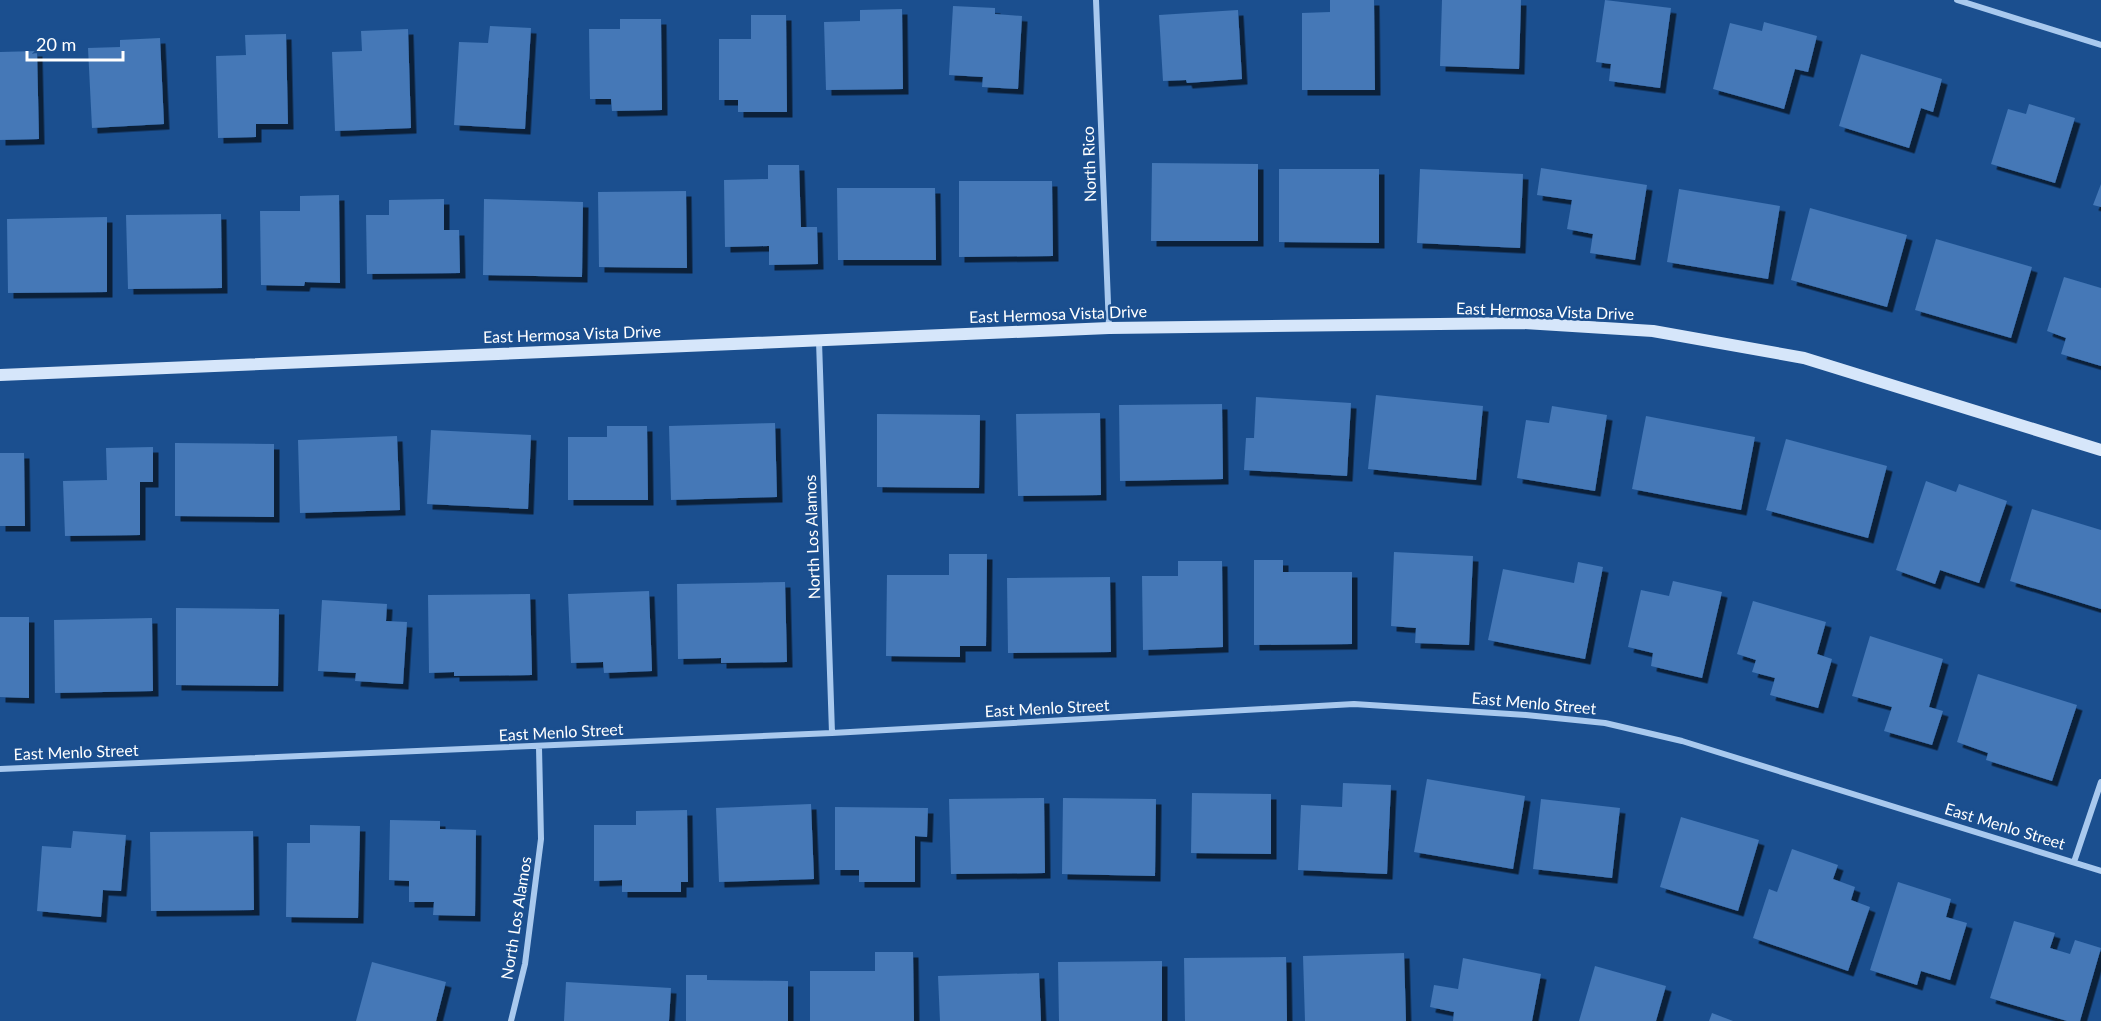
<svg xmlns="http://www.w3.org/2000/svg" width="2101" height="1021" font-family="Lato,sans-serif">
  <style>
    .building { fill: #4478b7; filter: url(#shadow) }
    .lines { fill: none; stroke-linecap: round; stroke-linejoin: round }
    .street { stroke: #a9c9ee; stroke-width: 6 }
    .secondary { stroke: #d6e6fa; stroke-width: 12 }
    .labels { text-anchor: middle; stroke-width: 5; stroke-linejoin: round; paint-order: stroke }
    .street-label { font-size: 16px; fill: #fff; stroke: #1b4f8f }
  </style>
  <defs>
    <filter id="shadow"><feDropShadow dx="5.5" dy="5.5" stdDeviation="0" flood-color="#0009"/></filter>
  </defs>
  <rect width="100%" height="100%" fill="#1b4f8f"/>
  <!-- building -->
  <path class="building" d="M1330,0h44l1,90h-73v-77l28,-1z
    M1442,0h79l-2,69 -79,-3z
    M1605,0l66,8 -11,80 -51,-7 2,-17 -15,-2z
    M953,6l42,2v6l27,2 -4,73 -36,-2 1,-10 -34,-2z
    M902,9l1,80 -77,1 -2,-68 36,-1v-11z
    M1238,10l4,69 -55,4 -1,-3 -23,1 -4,-66z
    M751,15h35l1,97h-49v-12h-19v-61h32z
    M620,19h41l1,91 -50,1 -1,-12h-21l-1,-70h31z
    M1764,22l53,14 -9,36 -13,-3 -11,40 -71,-20 17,-66 32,8z
    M490,26l41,2 -6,101 -71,-4 5,-83 29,1z
    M408,29l3,99 -76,3 -3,-79 30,-1 -1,-20z
    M286,34l2,90h-32v13l-38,1 -2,-82 30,-1 -1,-20z
    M160,38l4,86 -72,4 -4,-80 32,-1v-7z
    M37,51l2,88 -39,1v-88z
    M1861,54l81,25 -9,33 -12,-4 -12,40 -70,-22z
    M2029,104l46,14 -20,65 -64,-19 17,-55 18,5z
    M1152,163l106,1v77h-107z
    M768,165h31l2,62h16l1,37 -49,1v-19l-44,1 -1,-67 44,-1z
    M1541,168l106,17 -12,75 -45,-7 3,-19 -26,-5 5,-29 -35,-5z
    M1279,169h100v74l-100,-1z
    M1420,169l103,5 -3,74 -103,-5z
    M959,181h93l1,75 -94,1z
    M2101,184v23l-8,-2z
    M837,188h98l1,72h-98z
    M1679,189l101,17 -12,73 -101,-17z
    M686,191l1,77 -88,-1 -1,-75z
    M339,195l1,88 -35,-1 -1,4 -43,-1 -1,-74h40v-15z
    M444,199v31h15l1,43 -93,1 -1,-59h23v-15z
    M484,199l99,3 -1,75 -99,-2z
    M1810,208l97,27 -20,72 -96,-27z
    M221,214l1,74 -94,1 -2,-74z
    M107,217v75l-99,1 -1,-74z
    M1936,239l96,28 -21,71 -96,-28z
    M2064,277l37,11v78l-40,-12 5,-16 -19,-7z
    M1376,395l107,11 -7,74 -108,-11z
    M1256,397l95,6 -4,73 -103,-6 2,-32h8z
    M1222,404l1,75 -103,2 -1,-76z
    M1552,406l55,9 -12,76 -78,-13 9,-58 23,3z
    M1100,413l1,82 -83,1 -2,-82z
    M877,414l103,1 -1,73 -102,-1z
    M1646,416l109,21 -14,73 -109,-21z
    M775,423l2,74 -106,3 -2,-74z
    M607,426h40l1,74h-80v-63h39z
    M431,430l100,5 -3,74 -101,-5z
    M397,436l3,74 -100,3 -2,-73z
    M1786,439l101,27 -19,72 -102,-28z
    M175,443l99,1v73l-99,-1z
    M153,447v35h-13v53l-75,1 -2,-55 44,-1 -1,-32z
    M0,453h24l1,73h-25z
    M1926,481l30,11 3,-8 48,17 -28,82 -39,-13 -5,14 -39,-14z
    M2032,509l69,21v79l-91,-28z
    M1394,552l79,4 -4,89 -54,-2 1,-15 -25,-2z
    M949,554h38l-1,92h-26v11l-74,-1 1,-81h62z
    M1254,560h29v12h69v72l-98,1z
    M1178,561h44l1,86 -80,3 -1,-74h36z
    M1578,562l25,5 -18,92 -97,-19 15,-71 71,14z
    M1110,577l1,75 -103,1 -1,-75z
    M1673,581l49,11 -20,86 -51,-12 2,-13 -25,-6 13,-57 28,6z
    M785,582l2,80 -66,1v-5l-43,1 -1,-75z
    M649,591l3,80 -48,2 -1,-11 -32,1 -3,-69z
    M530,594l2,81 -78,1v-4l-25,1 -1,-78z
    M322,600l65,4 -1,17 21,1 -4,62 -48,-3 1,-8 -38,-2z
    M1753,601l73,21 -9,32 15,5 -14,49 -48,-13 5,-17 -23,-6 4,-12 -19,-6z
    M176,608l103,1 -1,77 -102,-1z
    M0,617h29v81l-29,-1z
    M152,618l1,73 -98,2 -1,-73z
    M1870,636l73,23 -14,48 14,4 -11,34 -48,-14 8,-24 -40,-11z
    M1978,674l99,31 -25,76 -66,-21 2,-7 -31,-11z
    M1427,779l98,17 -12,73 -99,-17z
    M1343,783l48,2 -4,89 -89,-4 3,-65 41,2z
    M1192,793l79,1v60l-80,-1z
    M1044,798l1,75 -94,1 -2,-75z
    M1063,798l93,1 -1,77 -93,-2z
    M1541,799l79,9 -8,70 -79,-9z
    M811,804l3,75 -95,3 -3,-74z
    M835,807l93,1 -1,29 -12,-1v46h-56v-12h-24z
    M687,810l1,72h-7v10h-59v-12l-28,1v-56h42v-14z
    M1681,817l78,23 -21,71 -78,-24z
    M390,820l50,1v8l36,1 -1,86 -42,-1 1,-13h-25v-21l-20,-1z
    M310,825l50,1 -2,92 -72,-1 1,-74h23z
    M73,831l53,4 -5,56 -18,-1 -2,27 -64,-6 5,-65 29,2z
    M253,831l1,79 -103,1 -1,-79z
    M1792,849l46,16 -5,14 22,8 -4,13 19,7 -22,64 -95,-33 16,-49 8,3z
    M1898,882l53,17 -5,18 21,6 -17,57 -29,-9 -4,14 -47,-15z
    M2014,921l41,12 -5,15 20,6 5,-14 26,8 -21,73h-13l-77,-23z
    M875,952h38l1,69h-104v-50h65z
    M1404,953l2,68h-101l-2,-65z
    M1286,957l1,64h-102l-1,-63z
    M1463,958l78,16 -9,47h-79l1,-9 -24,-5 4,-22 24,4z
    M1162,961v60h-103l-1,-59z
    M372,962l74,20 -10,39h-80z
    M1595,966l71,20 -10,35h-77z
    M1039,973l2,48h-101l-2,-45z
    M686,975h21v5l81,1v40h-102z
    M566,982l105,6 -2,33h-105z
    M1712,1013l21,8h-24z"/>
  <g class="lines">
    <!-- street -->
    <path class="street" d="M1096,0l13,328
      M1957,0l144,45
      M819,341l13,392
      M0,769l832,-36 522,-29 172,11 79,8 77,18 419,130
      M2074,862l27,-80
      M511,1021l14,-57 16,-125 -2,-92"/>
    <!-- secondary -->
    <path class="secondary" d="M0,375l1109,-47 414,-5 130,8 151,27 297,92"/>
  </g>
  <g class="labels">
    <!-- street labels -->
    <g class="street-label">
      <text transform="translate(1089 164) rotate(-92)" y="6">North Rico</text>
      <text transform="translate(1545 311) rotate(2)" y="6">East Hermosa Vista Drive</text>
      <text transform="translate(1058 314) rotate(-2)" y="6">East Hermosa Vista Drive</text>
      <text transform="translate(572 334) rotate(-2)" y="6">East Hermosa Vista Drive</text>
      <text transform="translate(812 537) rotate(-92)" y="6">North Los Alamos</text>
      <text transform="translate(1534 703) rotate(5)" y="6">East Menlo Street</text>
      <text transform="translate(1047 708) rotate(-3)" y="6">East Menlo Street</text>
      <text transform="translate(561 732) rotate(-3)" y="6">East Menlo Street</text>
      <text transform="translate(76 752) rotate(-2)" y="6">East Menlo Street</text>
      <text transform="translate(2005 826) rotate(17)" y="6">East Menlo Street</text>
      <text transform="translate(516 918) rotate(-81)" y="6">North Los Alamos</text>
    </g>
  </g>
  <!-- scale -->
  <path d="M27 51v9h96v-9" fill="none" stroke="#ffffff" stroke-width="3"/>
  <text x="36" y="51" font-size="18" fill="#ffffff" stroke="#1b4f8f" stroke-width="4.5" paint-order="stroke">20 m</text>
</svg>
